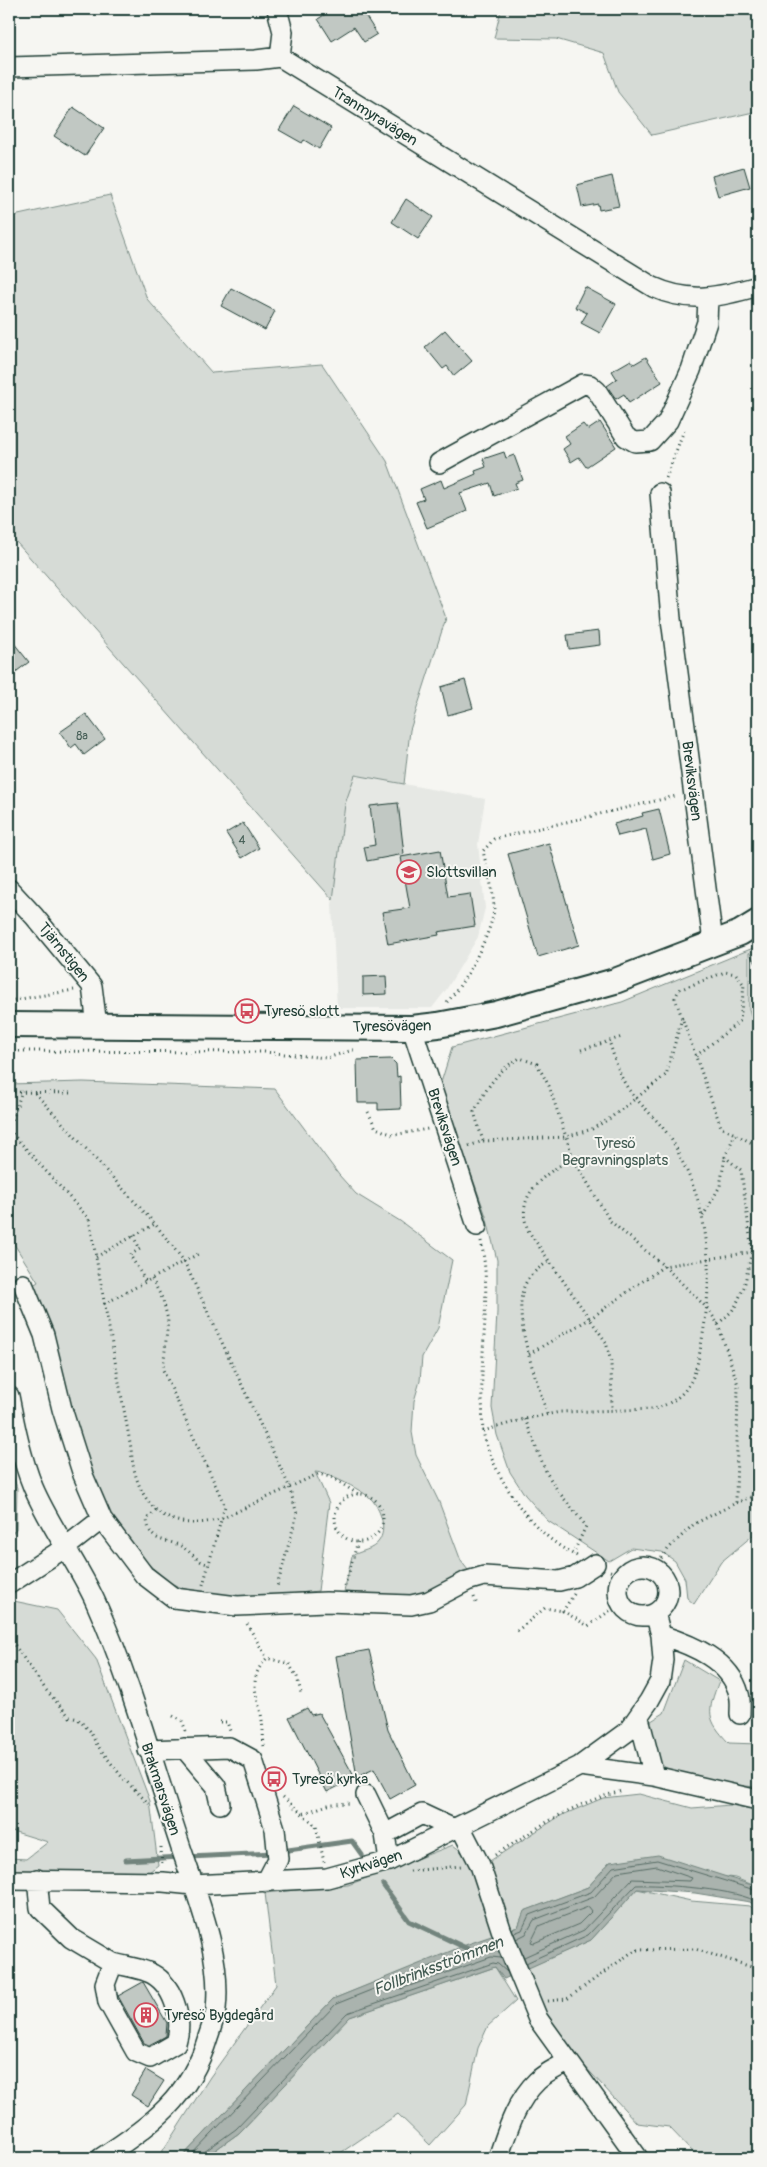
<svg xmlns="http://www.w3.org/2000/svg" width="767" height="2167" font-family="Pangolin,sans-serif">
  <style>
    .built { fill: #e6e8e4 }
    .green { fill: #d6dbd6; stroke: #7a8c85 }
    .water { fill: #aab3ae; stroke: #72847d }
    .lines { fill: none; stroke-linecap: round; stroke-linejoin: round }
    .shore { stroke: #576c65; stroke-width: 1 }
    .stream { stroke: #72847d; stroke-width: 5 }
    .building { fill: #c1c8c3; stroke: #1f3d34 }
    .minor-casing { stroke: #1f3d34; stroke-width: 22 }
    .major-casing { stroke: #1f3d34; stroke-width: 28 }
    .path { stroke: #1f3d34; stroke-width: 3; stroke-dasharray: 1 4; stroke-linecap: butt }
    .minor { stroke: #f6f6f2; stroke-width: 19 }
    .major { stroke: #f6f6f2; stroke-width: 24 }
    .labels { text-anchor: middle; stroke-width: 4; stroke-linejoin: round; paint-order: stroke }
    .number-label { font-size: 12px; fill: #486058 }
    .street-label { font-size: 15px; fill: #1f3d34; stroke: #f6f6f2 }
    .poi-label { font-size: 15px; fill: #1f3d34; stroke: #f6f6f2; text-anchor: start }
    .park-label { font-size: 15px; fill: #445d54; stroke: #f6f6f2 }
    .water-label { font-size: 16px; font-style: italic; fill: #425a52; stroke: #f6f6f2 }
  </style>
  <rect width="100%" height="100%" fill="#f6f6f2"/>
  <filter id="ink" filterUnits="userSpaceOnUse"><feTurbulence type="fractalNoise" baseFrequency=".02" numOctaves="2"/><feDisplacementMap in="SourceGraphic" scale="10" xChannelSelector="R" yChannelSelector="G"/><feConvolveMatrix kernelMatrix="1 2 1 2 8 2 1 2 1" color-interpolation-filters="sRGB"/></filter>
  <g filter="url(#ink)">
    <!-- built -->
    <path class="built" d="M355,775l130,24 -7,45 7,64 -7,29 -32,53 -14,18h-95l-5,-103 13,-101z"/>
    <!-- green -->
    <path class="green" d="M505,9h59l74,6 4,-6h116v102l-106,24 -34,-43 -14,-39 -48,-14 -62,-1 7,-28z
      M110,195l37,104 65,74 110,-9 65,97 59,157 -36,112 -6,54 -49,-9 -10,29 -12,96 -324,-366v-317z
      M758,946v21l-9,-15v57l9,30v492l-37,31 -27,42 -7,-6 -2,-19 -10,-18 -13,-9 -31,-4 -22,13 -61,-40 -23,-26 -15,-23 -13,-37 -5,-27 5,-96v-52l-11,-44 -46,-130 12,-39 170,-45z
      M83,1082l192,7 64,86 17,19 44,27 52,39 -14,68 -16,29 -2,24 -6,20 -2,31 4,23 23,47 22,59 10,13 -58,23 -24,1 -14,-4 -31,-2 8,-36c9,-6 20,-5 27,-15 8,-12 2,-29 -6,-40 -6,-9 -47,-29 -58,-29l14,31 -11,88 -82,9 -39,-6 -27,-11 -24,-21 -43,-58 -28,-72 -45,-145 8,-5 -29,-46v-152z
      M9,1464l8,24 -1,41 -7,8z
      M9,1600l48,10 39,49 54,142 8,64 -9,7h-140v-14l17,1 22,-17 -39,-12z
      M684,1660l35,21c-12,31 -13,38 10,62l29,1v43c-20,-1 -86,-9 -98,-24 -10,-11 -11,-26 -12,-40l16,-10z
      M639,1794l53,14 39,-3 27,5v77l-23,-9 -125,-16 -22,25 -63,24 -7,16 -16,5 -20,-66 78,-50 43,-18z
      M453,1845c27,18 32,61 42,90l-162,64 -152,159h-27l8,-6 48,-75 66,-92 -11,-92 83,-8z
      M637,1889l54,12 59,5 8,8v244h-52l-13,-6 -24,-25 -32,-4 -101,-110 -14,-43 69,-30z
      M495,1967l21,34 -28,25 -10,22 -12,57 -36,40 -32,-31 -65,44h-129l35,-25 110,-116z"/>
    <!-- water -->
    <path class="water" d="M658,1855l100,32v22l-8,-7 -55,-9 -58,-4 -46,51 -87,39 -9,-12 -145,50 -111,116 -35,25h-23l152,-159 135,-55 50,-17 6,-16 64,-24 22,-25z"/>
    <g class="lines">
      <!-- shore -->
      <path class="shore" d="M589,1907l3,4 -13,13 -45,19 -3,-1 8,-16z
        M514,1933l8,-3 7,-15 62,-23 22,-25 44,-7 101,31
        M516,1939l10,-5 8,-14 60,-23 23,-25 40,-6 35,12 -2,3 -58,-2 -48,51 -60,27
        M496,1946l-97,38 -1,3 3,2 90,-32 10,1
        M526,1963l62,-28 48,-50c23,-1 106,4 122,18
        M188,2158l148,-154 158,-63
        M202,2158l2,-6 32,-23 111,-116 146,-50 5,1 9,8"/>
      <!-- stream -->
      <path class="stream" d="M281,1851l71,-10 10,14
        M189,1857l84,-4
        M126,1860l54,-3
        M383,1885l26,36 59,28"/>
    </g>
    <!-- building -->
    <path class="building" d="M333,9h28l16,25 -13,8 -10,-15 -22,14 -14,-22z
      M294,106l37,22 -12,21 -15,-9 -2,3 -23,-13z
      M73,107l31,21 -19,28 -31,-20z
      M744,167l6,20 -32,9 -6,-20z
      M612,176l7,30 -20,4 -1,-6 -16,3 -5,-22z
      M406,199l27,18 -15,22 -26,-17z
      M585,287l31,17 -16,29 -19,-10 6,-10 -12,-6z
      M231,288l44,23 -10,19 -44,-24z
      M445,330l27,31 -18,15 -7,-10 -4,3 -18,-22z
      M646,357l16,25 -33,21 -5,-9 -8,5 -9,-13 10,-7 -5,-8 19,-11 3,4z
      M600,422l16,25 -30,20 -7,-10 -8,5 -8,-13 7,-5 -5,-8 18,-12 5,6z
      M504,452l2,6 8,-3 9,25 -8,3 2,5 -23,8 -4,-13 -30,10 7,18 -40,17 -11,-26 8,-3 -4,-10 21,-9 3,8 32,-14 -1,-3 11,-4 -3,-8z
      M599,631l1,14 -31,4 -2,-14z
      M9,637l20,25 -20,15z
      M465,680l8,28 -25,7 -7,-28z
      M86,714l19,25 -21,16 -8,-11 -5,4 -11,-16z
      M398,803l6,51 -37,7 -3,-14 11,-2 -5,-39z
      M659,809l11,45 -17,5 -7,-30 -28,7 -4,-12 29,-8 -1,-3z
      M243,823l16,25 -17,10 -16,-25z
      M549,843l30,102 -41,12 -30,-103z
      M440,850l8,47 22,-3 5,32 -37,6 1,3 -51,9 -6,-32 28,-4 -9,-51z
      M386,976l1,18 -24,1v-18z
      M391,1059l5,5 1,13 3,-1 1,33 -23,1v-7h-20l-1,-43z
      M369,1650l19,80 27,55 -25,14 -16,-30 -17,8 -21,-121z
      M307,1708l4,7 8,-2 36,65 -28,14 -38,-75z
      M143,1982l24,41 -1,13 -17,9 -5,-2 -26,-47z
      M146,2070l18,11 -16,25 -17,-11z"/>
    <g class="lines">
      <!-- minor casing -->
      <g class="minor-casing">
        <path id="minor" d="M277,9l6,23 -3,25
          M9,67l247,-7 24,-3 373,230c37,17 67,10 105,-1
          M439,463l144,-79 7,1 7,6 29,46 9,5 15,-1 18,-20 23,-51 16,-48 1,-25
          M660,493l11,126 42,323
          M9,889l25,27 58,70 5,40
          M412,1028l65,198
          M23,1284l21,51 18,74 21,66 19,44 42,56 30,23 63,8 89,-4 85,3 18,-4 38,-20 17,-5 75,5 16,-4 20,-13
          M9,1396c6,31 12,61 24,91 17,40 45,76 63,116 35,78 58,164 85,245 17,51 41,107 35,161 -1,9 -5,19 -8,28 -18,60 -57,89 -107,121
          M618 1591a25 25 0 1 1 50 0a25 25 0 1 1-50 0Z
          M9,1584l57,-37 36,-28
          M661,1635c31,10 69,25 78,59 2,6 1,14 1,20
          M639,1718l15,58
          M184,1748l32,38 4,18
          M148,1750l81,-3 24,13 22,69 3,30 -12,23
          M580,1766l74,10 104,24
          M366,1795l19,39
          M460,1826l20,39 22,67 36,87 100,139
          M389,1861l-4,-27 37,-20 32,15
          M37,1879l3,29 31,30 42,25 -8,21 3,18 28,50 14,6 26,-15c8,-24 -3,-61 -28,-71 -11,-4 -24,-6 -35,-9
          M9,1880l154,2 30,3 134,-7 62,-17 191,-95 48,-35 21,-30 11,-20 3,-21 -2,-25 -6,-22
          M498,2158c9,-26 18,-57 39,-77 8,-8 20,-13 30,-19"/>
      </g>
      <!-- major casing -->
      <g class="major-casing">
        <path id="major" d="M9,1025l403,3 26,-3 58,-11 119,-33 125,-48 18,-11"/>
      </g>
      <!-- path -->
      <path class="path" d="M666,478l18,-48
        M9,1001l65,-11
        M447,1002c16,-16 47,-72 47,-95 -1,-19 -7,-38 -11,-56l11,-12 182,-43
        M581,1050l41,-13
        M9,1051l255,1 63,6 29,-9
        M696,1056l44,-35 4,-36 -8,-11 -11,-2 -46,18 -4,8 46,129 37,19
        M9,1092l61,1
        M35,1093l120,131 29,37 105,225 8,28 -20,73
        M368,1112l8,16 17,7 35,-6
        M9,1129l13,-38
        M9,1130l80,89 42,229c4,56 35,88 92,70l95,-44 13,3 27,17
        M483,1141l-9,-29c12,-23 23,-42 46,-54l17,6 12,22 24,72 37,63 54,45 44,43 10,15 20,61 -2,118 -42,21 -26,25 -14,19
        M469,1146l14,-5 83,-4 26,-8 17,-10 57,-44 16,-57
        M573,1158c-28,15 -61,38 -44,74l77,110 5,20 1,48
        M703,1216l17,-30 5,-29
        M133,1236l7,13 -10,6 16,27
        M481,1241c11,52 -1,107 1,160 1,9 0,21 1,30 5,25 18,48 32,69 15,22 37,44 62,56
        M96,1257l59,-33
        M152,1279l11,21 5,20 -5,50 62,136 -22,79
        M104,1304l96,-51
        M718,1324l14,-13 4,-6 8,-18 8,-36 -11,-81 -16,-13 10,-23
        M529,1354l62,-36 73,-52 94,-15
        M547,1414c-9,-32 -39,-104 -20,-133 6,-9 14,-15 23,-20
        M525,1419l21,53 12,19 28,35 -13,28
        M483,1431l42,-12 35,-7 94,-3c37,-11 42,-34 48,-69 11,-61 9,-121 -19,-177 -4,-8 -7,-17 -12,-24 -12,-19 -31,-33 -44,-52 -9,-14 -13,-31 -18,-46
        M335 1518a24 24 0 1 1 48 0a24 24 0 1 1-48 0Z
        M736,1503l22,-9
        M156,1510l-9,9c2,27 22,18 37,29 10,6 13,15 26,16
        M610,1571l13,5
        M345,1586l13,-45
        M574,1594l-11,17 25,15 33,-23
        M474,1597l3,8
        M247,1624l20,34
        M517,1631l28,-23 18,3
        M9,1637l37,53 24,27 8,2 12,12 7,14 25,32 27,27
        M173,1716l9,5 4,10
        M220,1722h7l3,9
        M264,1746c-1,-11 -1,-22 -3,-32 -6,-24 -12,-37 6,-56l22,6 8,13 4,16
        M283,1797l33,29 8,36
        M304,1813l27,-9 21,-1
        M161,1847l1,19
        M495,1855c44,-28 75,-51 127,-64
        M410,1871l51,-5
        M548,2001l19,-2 68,-49 60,-1 63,20"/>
      <!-- minor -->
      <use href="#minor" class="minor"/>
      <!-- major -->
      <use href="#major" class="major"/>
    </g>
  </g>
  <!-- icons -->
  <defs>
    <g id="school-ring" transform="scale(1.25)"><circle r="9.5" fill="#f6f6f2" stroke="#d1495b" stroke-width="1.5"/><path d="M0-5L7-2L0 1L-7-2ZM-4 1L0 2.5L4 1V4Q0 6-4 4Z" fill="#d1495b"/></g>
    <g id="bus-ring" transform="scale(1.25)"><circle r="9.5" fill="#f6f6f2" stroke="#d1495b" stroke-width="1.5"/><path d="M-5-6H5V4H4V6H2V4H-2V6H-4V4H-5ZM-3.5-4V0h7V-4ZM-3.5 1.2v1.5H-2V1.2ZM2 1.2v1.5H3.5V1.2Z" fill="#d1495b"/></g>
    <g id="building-ring" transform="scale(1.25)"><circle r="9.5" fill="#f6f6f2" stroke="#d1495b" stroke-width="1.5"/><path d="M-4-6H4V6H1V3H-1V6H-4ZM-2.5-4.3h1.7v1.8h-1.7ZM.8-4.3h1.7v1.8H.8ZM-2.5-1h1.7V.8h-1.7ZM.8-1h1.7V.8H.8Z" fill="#d1495b"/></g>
  </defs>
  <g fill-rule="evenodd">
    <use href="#school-ring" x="409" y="872"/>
    <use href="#bus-ring" x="247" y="1011"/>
    <use href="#bus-ring" x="274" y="1779"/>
    <use href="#building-ring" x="146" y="2015"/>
  </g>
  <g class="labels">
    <!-- number labels -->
    <g class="number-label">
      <text x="82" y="740">8a</text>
      <text x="242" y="844">4</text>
    </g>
    <!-- street labels -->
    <g class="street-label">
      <text transform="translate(375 116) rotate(32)" y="5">Tranmyravägen</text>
      <text transform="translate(692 781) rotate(83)" y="5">Breviksvägen</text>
      <text transform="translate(64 952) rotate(51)" y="5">Tjärnstigen</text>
      <text transform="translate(392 1026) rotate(-1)" y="5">Tyresövägen</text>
      <text transform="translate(445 1127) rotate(72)" y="5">Breviksvägen</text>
      <text transform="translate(161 1789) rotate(72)" y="5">Brakmarsvägen</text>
      <text transform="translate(371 1864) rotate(-18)" y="5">Kyrkvägen</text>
    </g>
    <!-- poi labels -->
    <g class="poi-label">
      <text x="426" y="877">Slottsvillan</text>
      <text x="264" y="1016">Tyresö slott</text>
      <text x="292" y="1784">Tyresö kyrka</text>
      <text x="164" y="2020">Tyresö Bygdegård</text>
    </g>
    <!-- park labels -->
    <g class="park-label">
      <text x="615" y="1148">Tyresö<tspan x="615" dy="17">Begravningsplats</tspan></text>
    </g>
    <!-- water labels -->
    <g class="water-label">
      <text transform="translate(438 1965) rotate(-21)" y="6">Follbrinksströmmen</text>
    </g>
  </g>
  <!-- margin -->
  <rect width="767" height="2167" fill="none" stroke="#f6f6f2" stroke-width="30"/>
  <rect x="15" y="15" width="737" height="2137" fill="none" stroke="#1f3d34" stroke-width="2" filter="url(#ink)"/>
</svg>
